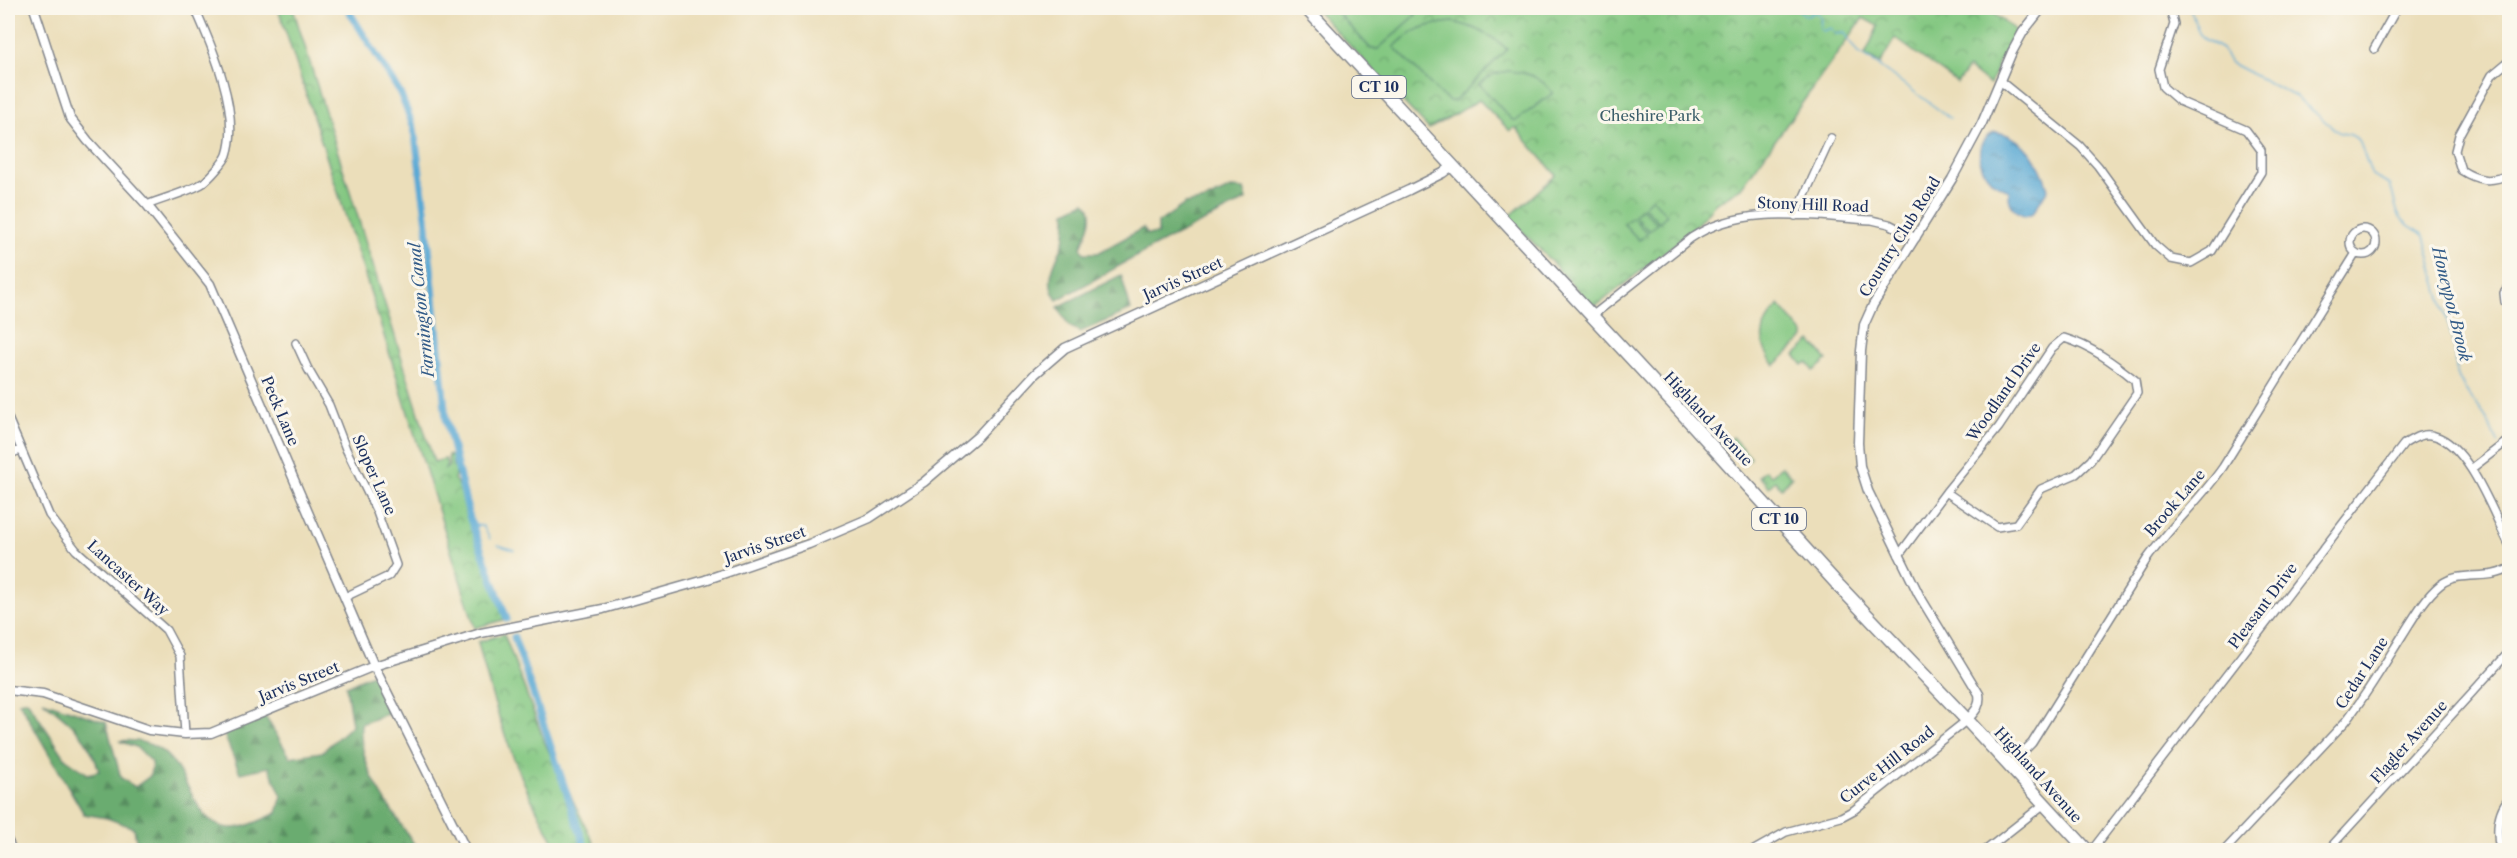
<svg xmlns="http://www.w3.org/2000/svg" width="2517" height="858" font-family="'Libre Caslon Text',serif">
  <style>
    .forest { fill: url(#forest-firs); stroke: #436e67; stroke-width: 1.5 }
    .park { fill: url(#park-crowns); stroke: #507c70; stroke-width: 1.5 }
    .garden { fill: #84c882; stroke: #507c70; stroke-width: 1.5 }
    .water { fill: url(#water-ripples); stroke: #3a6c99; stroke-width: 1.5 }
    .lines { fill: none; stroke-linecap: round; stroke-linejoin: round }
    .stream { stroke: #5aa9d4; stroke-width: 1.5 }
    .canal { stroke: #5aa9d4; stroke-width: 7 }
    .minor-casing { stroke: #83868c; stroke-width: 10 }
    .tertiary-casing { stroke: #83868c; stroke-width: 11 }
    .trunk-casing { stroke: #83868c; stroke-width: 15 }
    .minor { stroke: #fff; stroke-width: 7 }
    .tertiary { stroke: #fff; stroke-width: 8 }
    .trunk { stroke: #fff; stroke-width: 12 }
    .labels { text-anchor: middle; stroke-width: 6; stroke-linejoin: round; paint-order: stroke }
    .shield { fill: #fbf7ec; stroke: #5e6b89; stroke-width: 1.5 }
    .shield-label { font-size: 14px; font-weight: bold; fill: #1b2f5e }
    .park-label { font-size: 15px; fill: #3a5d69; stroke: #fbf7ec }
    .street-label { font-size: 15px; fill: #1b2f5e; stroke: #fbf7ec }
    .water-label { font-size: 16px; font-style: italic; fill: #315a87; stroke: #fbf7ec }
  </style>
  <defs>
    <pattern id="forest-firs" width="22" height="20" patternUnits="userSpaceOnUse" patternTransform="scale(1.5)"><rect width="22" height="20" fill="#6bac70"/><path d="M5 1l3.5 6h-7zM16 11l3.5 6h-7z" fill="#578c5f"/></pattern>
    <pattern id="park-crowns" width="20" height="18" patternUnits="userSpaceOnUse" patternTransform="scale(1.5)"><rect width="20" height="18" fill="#84c882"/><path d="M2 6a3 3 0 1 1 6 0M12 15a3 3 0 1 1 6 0" fill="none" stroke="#6ba36e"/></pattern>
    <pattern id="water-ripples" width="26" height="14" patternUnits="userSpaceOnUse" patternTransform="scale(1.5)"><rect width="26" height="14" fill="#5aa9d4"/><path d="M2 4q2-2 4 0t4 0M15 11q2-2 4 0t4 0" fill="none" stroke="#4a8aaf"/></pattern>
  </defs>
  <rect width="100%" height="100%" fill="#fbf7ec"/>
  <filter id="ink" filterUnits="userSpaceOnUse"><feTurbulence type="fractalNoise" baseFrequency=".0167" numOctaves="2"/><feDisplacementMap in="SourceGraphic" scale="12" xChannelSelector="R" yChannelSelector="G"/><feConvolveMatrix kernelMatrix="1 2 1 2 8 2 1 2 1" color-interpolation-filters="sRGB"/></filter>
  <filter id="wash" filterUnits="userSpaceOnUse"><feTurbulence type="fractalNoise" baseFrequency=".008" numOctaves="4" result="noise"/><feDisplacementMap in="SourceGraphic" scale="24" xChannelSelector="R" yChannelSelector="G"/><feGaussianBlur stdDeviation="1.35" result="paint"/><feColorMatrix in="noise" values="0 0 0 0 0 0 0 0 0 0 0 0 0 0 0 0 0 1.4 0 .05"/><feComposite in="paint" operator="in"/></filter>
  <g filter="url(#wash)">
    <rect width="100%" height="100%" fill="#ebdeba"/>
    <!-- forest -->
    <path class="forest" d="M1231,188l13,1 3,10c-29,17 -58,29 -88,45 -34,18 -67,38 -102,56 -15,-20 0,-39 7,-59 2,-9 2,-21 2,-30l19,-9c14,11 1,32 -4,45l3,6h14l45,-25 4,6h11v-11l27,-19 21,-4z
      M1121,275l10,35 -51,22 -11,-6 -11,-19z
      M372,674l19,38 -30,12c-4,47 34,89 57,126h-280l-4,-22 -27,-10 -23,-4 -65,-112 8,-2 39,59 22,15 11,-3c-10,-35 -29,-49 -56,-70l63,21 15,56 14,9 15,-11 2,-13 -16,-16 -17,-6c76,-7 61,82 110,87 16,1 34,-9 48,-15l5,-17 -13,-29 -29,6 -17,-41 42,-16 25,41 32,-5 30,-27 -6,-39z"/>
    <!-- park -->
    <path class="park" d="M278,8h15l141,454 11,-3 2,5 -3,6 5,-4 -1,-11 5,2v9l4,4 -3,9 7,10 5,26 27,68 5,4 8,32 -31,9 -104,-334z
      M1314,8h672l30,23 -18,33 -8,21 -22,-17 -11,15 -62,-45 -15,26 -15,-9 13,-29 -15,-8 -122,170 -25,15 -27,30 -89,70 -7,3 -84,-89 47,-42 -41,-48 -5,4 -31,-31 -50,29z
      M1732,437l19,21 -7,6 -19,-20z
      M1781,466l11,11 -11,11 -6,-7 -6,6 -10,-11 6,-6 6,6z
      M504,634l41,109 52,107h-38c-39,-64 -64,-135 -81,-208z"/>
    <!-- garden -->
    <path class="garden" d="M1340,8h69l7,7 -38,34h-7l-35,-38z
      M1453,22c22,5 37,12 54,27l-52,52h-6l-8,-6 -47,-48c18,-18 33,-23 59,-25z
      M1508,71c19,1 33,6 45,22l-36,27h-5l-33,-36 15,-10z
      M1652,198l15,17 -8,7 -15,-16z
      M1642,208l15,16 -8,7 -15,-16z
      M1632,217l15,16 -8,7 -15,-16z
      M1779,305l25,29v4l-29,27c-19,-20 -15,-41 4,-60z
      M1811,341l16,19 -13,11 -7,-9 -4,3 -8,-10z"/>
    <!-- water -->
    <path class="water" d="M1995,132c28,3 46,31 53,57l-15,24 -8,3c-11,-6 -17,-11 -16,-25 -5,-3 -12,-6 -17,-10 -15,-15 -19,-40 3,-49z"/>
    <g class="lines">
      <!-- stream -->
      <path class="stream" d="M1795,8l12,8 7,-4 4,2 3,3 -1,12 3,2 8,-3 4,6 9,-1 13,19 18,11 75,55
        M2190,8l9,25 5,6 18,10 7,13 67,35 42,35 13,3 8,5 13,36 18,9c5,12 4,27 14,36 6,7 14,8 20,15l31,113c-3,36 17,45 33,72 4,8 5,16 10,22
        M2503,449l3,4 4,-1
        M472,525l11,1 7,13
        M498,545l16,5"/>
      <!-- canal -->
      <path class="canal" d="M347,8l53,85 14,35 12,88 20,203 24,100 37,100
        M514,637l72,213"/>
    </g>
  </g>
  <g filter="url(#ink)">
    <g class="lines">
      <!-- minor casing -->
      <g class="minor-casing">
        <path id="minor" d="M2374,49l23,-41
          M2510,60l-18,15 -33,60 -4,16 6,19c17,11 30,13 49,4
          M2000,81l80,65 18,20 57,79 16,14 20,4 21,-12 49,-79v-22l-15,-20 -67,-29 -16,-14 -4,-18 15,-45 -4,-16
          M147,205c14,-6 44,-14 56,-22 7,-5 21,-21 24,-28 14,-42 -15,-109 -32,-147
          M1795,216l36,-78
          M2350 242a13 13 0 1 1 26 0a13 13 0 1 1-26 0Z
          M2510,286l-6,7 1,9 5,3
          M1592,316l99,-78c52,-35 122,-21 181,-18l17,4 27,14
          M2064,338c27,8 50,25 71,42l2,13 -46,67 -15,14 -35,15 -25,35 -19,3 -51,-35 53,-65 53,-79z
          M296,343l12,26 21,36 17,44 31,63 19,53 -7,11 -44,21
          M8,418l41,97 27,35 90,80 14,26 5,78
          M8,455l12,-5
          M2471,469l39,-30
          M1899,555l47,-63
          M2009,766l23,-23 115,-184c23,-32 53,-59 76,-92l133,-214
          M8,840l4,10
          M1754,850l32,-18 55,-15 13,-7 113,-90
          M1986,850l57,-45
          M2092,850l312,-406c10,-6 19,-12 31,-8 35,10 59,80 75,110
          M2225,850l121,-129c21,-27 38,-56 56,-85 11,-17 22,-38 38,-51 20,-16 48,-3 70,-17
          M2328,850l182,-199
          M2500,850c-4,-19 -4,-38 10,-53"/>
      </g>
      <!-- tertiary casing -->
      <g class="tertiary-casing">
        <path id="tertiary" d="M34,8l36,110 18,23 59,64 63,79 164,382 92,184
          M8,690l35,4 106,36 36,4 26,-1 163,-67 107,-33 122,-24 102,-29 104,-36 61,-26 54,-36 54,-46 57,-62 30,-26 344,-158 34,-17 9,-7
          M1967,720c8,-9 14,-14 12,-26l-60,-99 -51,-104 -8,-25 -2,-23 3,-92 3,-26 9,-20 79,-126 30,-56 30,-71 11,-20 19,-24"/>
      </g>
      <!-- trunk casing -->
      <g class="trunk-casing">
        <path id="trunk" d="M1306,8l365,393 169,186 127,133 120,130"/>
      </g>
      <!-- minor -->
      <use href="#minor" class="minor"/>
      <!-- tertiary -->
      <use href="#tertiary" class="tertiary"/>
      <!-- trunk -->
      <use href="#trunk" class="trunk"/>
    </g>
  </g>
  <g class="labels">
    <!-- shield labels -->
    <g class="shield">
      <rect x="1352" y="76" width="54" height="22" rx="4.5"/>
      <rect x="1752" y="508" width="54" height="22" rx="4.5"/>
    </g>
    <g class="shield-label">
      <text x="1379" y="92">CT 10</text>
      <text x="1779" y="524">CT 10</text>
    </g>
    <!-- park labels -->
    <g class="park-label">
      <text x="1650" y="121">Cheshire Park</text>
    </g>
    <!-- street labels -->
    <g class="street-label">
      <text transform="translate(1813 205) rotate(2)" y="5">Stony Hill Road</text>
      <text transform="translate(1900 237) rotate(-58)" y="5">Country Club Road</text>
      <text transform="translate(1183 279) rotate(-24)" y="5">Jarvis Street</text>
      <text transform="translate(2004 392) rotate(-55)" y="5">Woodland Drive</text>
      <text transform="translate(280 411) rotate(67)" y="5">Peck Lane</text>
      <text transform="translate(1708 419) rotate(47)" y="5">Highland Avenue</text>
      <text transform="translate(374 475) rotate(66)" y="5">Sloper Lane</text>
      <text transform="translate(2175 503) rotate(-49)" y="5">Brook Lane</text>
      <text transform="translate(765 545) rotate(-19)" y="5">Jarvis Street</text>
      <text transform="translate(128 578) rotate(42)" y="5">Lancaster Way</text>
      <text transform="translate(2263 606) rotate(-53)" y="5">Pleasant Drive</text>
      <text transform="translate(2362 673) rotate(-57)" y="5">Cedar Lane</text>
      <text transform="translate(299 682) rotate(-22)" y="5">Jarvis Street</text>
      <text transform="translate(2409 742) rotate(-48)" y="5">Flagler Avenue</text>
      <text transform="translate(1887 765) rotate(-38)" y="5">Curve Hill Road</text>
      <text transform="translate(2038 775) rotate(48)" y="5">Highland Avenue</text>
    </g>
    <!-- water labels -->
    <g class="water-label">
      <text transform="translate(2452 304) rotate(76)" y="6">Honeypot Brook</text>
      <text transform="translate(421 310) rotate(-96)" y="6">Farmington Canal</text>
    </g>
  </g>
  <!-- margin -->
  <rect width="2517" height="858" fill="none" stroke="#fbf7ec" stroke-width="30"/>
</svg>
